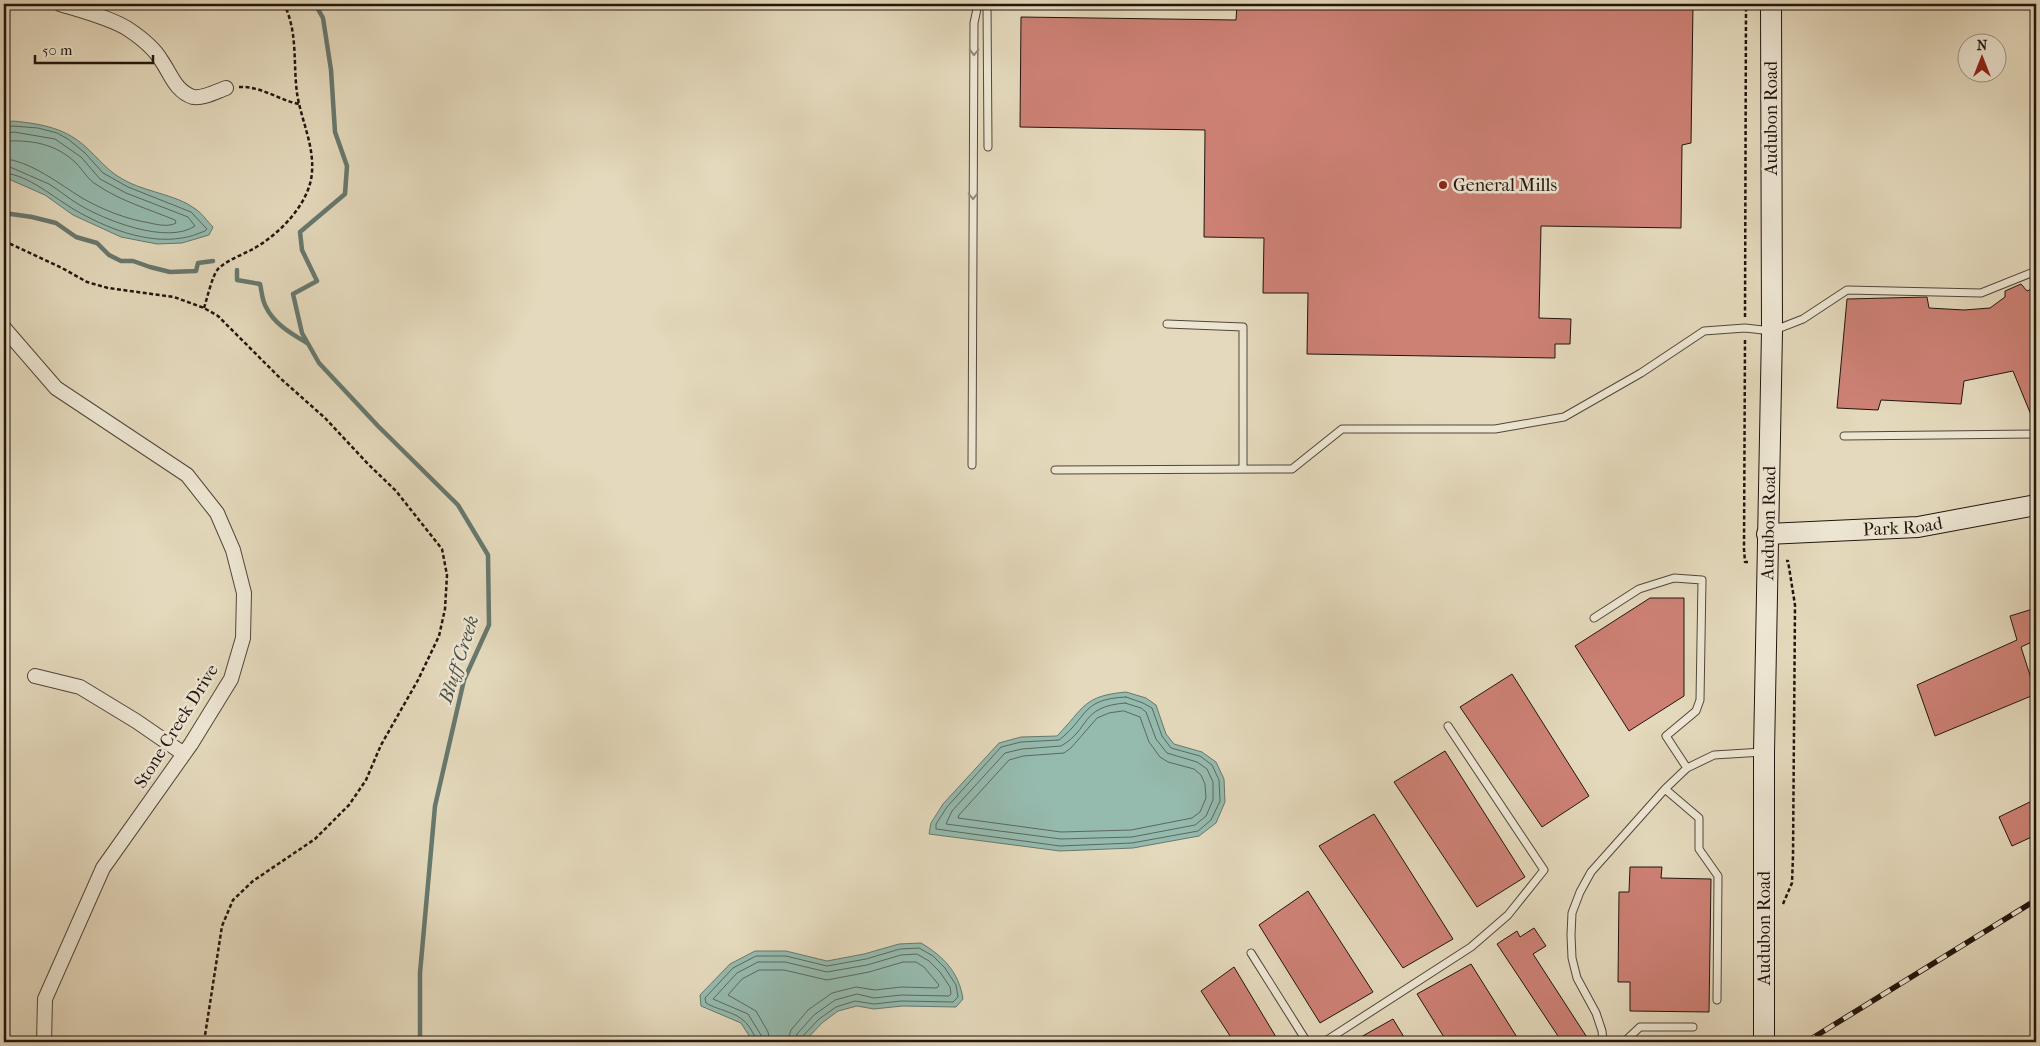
<svg xmlns="http://www.w3.org/2000/svg" width="2040" height="1046" font-family="'IM FELL French Canon',serif">
  <style>
    .water { fill: #95baae; stroke: #67786e }
    .lines { fill: none; stroke-linecap: round; stroke-linejoin: round }
    .shore { stroke: #5c685e; stroke-width: 1 }
    .stream { stroke: #67786e; stroke-width: 4.5 }
    .building { fill: #cd8175; stroke: #22150e }
    .lane-casing { stroke: #52463a; stroke-width: 9 }
    .street-casing { stroke: #52463a; stroke-width: 16 }
    .secondary-casing { stroke: #22150e; stroke-width: 22 }
    .path { stroke: #22150e; stroke-width: 2.5; stroke-dasharray: 4 2.5; stroke-linecap: butt }
    .lane { stroke: #ede6d3; stroke-width: 7 }
    .street { stroke: #ede6d3; stroke-width: 14 }
    .secondary { stroke: #ede6d3; stroke-width: 20 }
    .rail-casing { stroke: #22150e; stroke-width: 5.5 }
    .rail { stroke: #ede6d3; stroke-width: 4; stroke-dasharray: 11; stroke-linecap: butt }
    .oneway { stroke: #92887a }
    .poi-dot { fill: #8f2418; stroke: #ede6d3; stroke-width: 2 }
    .labels { text-anchor: middle; stroke-width: 5; stroke-linejoin: round; paint-order: stroke }
    .street-label { font-size: 18px; fill: #22150e; stroke: #ede6d3 }
    .poi-label { font-size: 18px; fill: #22150e; stroke: #ede6d3; text-anchor: start }
    .water-label { font-size: 19px; font-style: italic; fill: #4a4f46; stroke: #ede6d3 }
  </style>
  <rect width="100%" height="100%" fill="#e4d9bc"/>
  <filter id="stains"><feTurbulence type="fractalNoise" baseFrequency=".004" numOctaves="4"/><feColorMatrix values="0 0 0 0 .2 0 0 0 0 .09 0 0 0 0 .02 0 0 0 .5 -.17"/></filter>
  <radialGradient id="worn" r=".72"><stop offset=".6" stop-color="#630" stop-opacity="0"/><stop offset="1" stop-color="#630" stop-opacity=".3"/></radialGradient>
  <!-- water -->
  <path class="water" d="M13,121c29,3 54,7 76,29 16,15 20,23 41,33 19,9 48,13 64,25 7,4 13,13 19,19l-4,8 -27,8 -25,1 -36,-7 -48,-22 -28,-20 -41,-18v-54z
    M1126,692l20,6 10,7 10,29 8,10 28,8 14,10 8,17 1,23 -9,21 -17,13 -66,12 -73,3 -131,-17 2,-11 12,-19 56,-61 22,-6 36,-1c28,-29 26,-40 69,-44z
    M921,943c22,13 38,29 42,56l-7,8 -54,-1 -28,3 -17,-3 -19,5 -16,12 -18,19h-51l-12,-19 -40,-17 -1,-11 30,-31 25,-13h31l41,10 37,-7 35,-10z"/>
  <g class="lines">
    <!-- shore -->
    <path class="shore" d="M4,127l9,-1 25,2 19,5 11,6 17,14 18,20 25,14 63,25 16,17 -2,2c-8,3 -15,6 -23,7 -36,6 -76,-10 -107,-28 -21,-12 -46,-35 -71,-37
      M4,134l10,-2 41,7 26,18 19,22 26,14 62,24 7,9c-28,19 -91,-6 -117,-22 -10,-6 -19,-14 -29,-20 -13,-6 -26,-11 -39,-17l-6,-1
      M4,141c27,-1 51,2 72,22 7,7 12,17 21,22 24,16 51,24 78,35l1,3c-7,4 -18,2 -26,0 -24,-4 -47,-13 -68,-25 -21,-13 -53,-38 -78,-39
      M1126,697l17,6 9,5 10,28 9,12 29,8 12,9 7,15 1,21 -9,19 -13,11 -66,12 -72,3 -124,-17v-5l11,-17 54,-60 20,-5 38,-2c29,-22 21,-41 67,-43z
      M1125,703l16,5 5,4 10,27 11,14 30,9 10,7 6,13v18l-7,16 -11,9 -63,12 -71,2 -115,-15 6,-13 53,-58 17,-4 39,-3c30,-17 18,-39 64,-43z
      M1124,711l16,6 9,25 11,15 8,5 26,7 7,6 4,9 1,14 -6,14 -8,6 -61,12 -70,2 -103,-14 1,-3 50,-55 14,-4 41,-3 7,-5 26,-30 12,-5z
      M756,1042c0,-5 -3,-9 -6,-14 -11,-17 -29,-16 -44,-25l-1,-5 28,-30 23,-12h30l41,10 39,-7 34,-10 19,-1 14,8 12,12 11,17 2,12 -5,5 -52,-1 -27,3 -19,-3 -19,6 -17,12 -17,18 -1,5
      M763,1042l-2,-7 -13,-21 -35,-15 24,-26 21,-11h27l42,10 40,-7 34,-10 16,-1 12,7 11,11 10,15 1,7 -2,2 -48,-1 -27,3 -17,-4 -22,6 -21,15 -17,19 -2,8
      M770,1042l-2,-10 -12,-21 -28,-16 14,-16 17,-9h25l43,10 42,-8 34,-10h13l8,5 15,18 -2,3 -36,-1 -26,3 -19,-3 -24,6 -24,17 -17,20 -4,12"/>
    <!-- stream -->
    <path class="stream" d="M315,4l8,14 8,52 4,62 12,34 -2,28 -45,38 2,18 15,31 -24,13 9,39 17,30 59,63 80,79 30,50 1,70 -25,55 -29,126 -15,167v69
      M4,213l28,4 24,6 20,14 21,6 12,12 12,6h12l17,6 20,5 26,-1 2,-8 15,-2
      M237,270v10l23,4c2,8 2,17 6,23 8,17 26,27 41,36"/>
  </g>
  <!-- building -->
  <path class="building" d="M1237,4h456l-2,139 -9,2 -1,83 -140,-2 -2,92 32,1 -1,25h-15v14l-248,-4 1,-61h-45l1,-55 -60,-1 1,-107 -185,-3 1,-110 215,3z
    M2021,284l6,7 9,-4v140l-23,-56 -49,10 -3,23 -80,-4 -3,10 -41,-2 10,-109 80,-2 2,11 35,2 26,-2 15,-11v-6z
    M1650,598h34v98l-55,35 -54,-85z
    M2036,608v32l-15,7 15,47 -101,42 -18,-51 100,-45 -7,-24z
    M1512,674l77,122 -47,31 -82,-120z
    M1445,751l80,126 -48,30 -83,-125z
    M2036,799v36l-24,11 -13,-29z
    M1374,814l79,125 -50,29 -84,-122z
    M1630,867h32l-1,11 50,1 -2,133 -79,-1v-29h-12l1,-90h10z
    M1308,891l65,101 -53,31 -61,-98z
    M1534,928l12,18 -13,8 57,88h-28l-65,-98 20,-13 3,6z
    M1471,964l49,78h-73l-30,-48z
    M1234,967l45,75h-45l-33,-51z
    M1393,1019l14,23h-55z"/>
  <g class="lines">
    <!-- lane casing -->
    <g class="lane-casing">
      <path id="lane" d="M987,4l1,143
        M1167,324l76,3v142
        M1844,436l192,-2
        M972,465l2,-442 4,-19
        M1055,470l237,-1 50,-40h153l69,-12 77,-44 63,-42 41,-3 27,3 31,-12 44,-29 134,3 55,-22
        M1594,618l45,-29 35,-11 28,2 -2,120 -4,11 -30,25 21,32
        M1665,789l34,29v31l19,27 -1,124
        M1251,953l56,89
        M1324,1042l147,-95 37,-32 36,-45 -96,-144
        M1603,1042l-1,-11 -6,-18 -19,-35 -5,-20 -1,-23 1,-22 8,-21 11,-20 74,-83 22,-21 27,-13 49,-3
        M1624,1042l16,-15h53"/>
    </g>
    <!-- street casing -->
    <g class="street-casing">
      <path id="street" d="M60,4c20,6 51,14 68,25 12,8 26,19 33,31 10,14 14,31 32,37 10,2 24,-6 33,-9
        M4,328l52,60 131,87 30,38 16,37 11,43 -1,45 -12,41 -40,65 -88,124 -58,131 -1,43
        M35,676l45,11 56,34 48,33"/>
    </g>
    <!-- secondary casing -->
    <g class="secondary-casing">
      <g id="secondary">
        <path id="s1" d="M1767,534l151,-7 118,-22"/>
        <path id="s2" d="M1764,1042v-290l8,-421 -1,-327"/>
      </g>
    </g>
    <!-- path -->
    <path class="path" d="M239,87c23,-1 39,13 60,17
      M4,241l58,27 25,14 21,6 66,9 30,11 14,8 62,62 45,40 43,46 28,27 46,58 5,26 -2,34 -6,27 -21,44 -37,65 -15,35 -17,25 -34,34 -62,42 -20,19 -11,26 -18,116
      M204,308c3,-9 8,-32 14,-39 9,-9 22,-13 33,-19 27,-14 59,-46 61,-78 2,-28 -11,-52 -15,-79 -4,-30 1,-61 -13,-89
      M1745,317l1,-313
      M1745,340l-1,209 1,13h5
      M1783,904l9,-21 1,-27 2,-251 -7,-44h-2"/>
    <!-- lane -->
    <use href="#lane" class="lane"/>
    <!-- street -->
    <use href="#street" class="street"/>
    <!-- secondary -->
    <use href="#secondary" class="secondary"/>
    <!-- rail casing -->
    <g class="rail-casing">
      <path id="rail" d="M1806,1042l230,-142"/>
    </g>
    <!-- rail -->
    <use href="#rail" class="rail"/>
  </g>
  <!-- one-way arrows -->
  <defs><path id="oneway-chevron" d="M-2-3.5L2.5 0L-2 3.5" fill="none" stroke-width="1.6" stroke-linecap="round" stroke-linejoin="round" transform="scale(1.25)"/></defs>
  <g class="oneway">
    <use href="#oneway-chevron" transform="translate(974 52) rotate(91)"/>
    <use href="#oneway-chevron" transform="translate(973 196) rotate(90)"/>
  </g>
  <!-- markers -->
  <circle class="poi-dot" cx="1443" cy="185" r="5"/>
  <g class="labels">
    <!-- street labels -->
    <g class="street-label">
      <text transform="translate(1771 118) rotate(-90)" y="6">Audubon Road</text>
      <text dy="6" stroke="none"><textPath href="#s2" startOffset="519">Audubon Road</textPath></text>
      <text dy="6" stroke="none"><textPath href="#s1" startOffset="136">Park Road</textPath></text>
      <text transform="translate(176 726) rotate(-58)" y="6">Stone Creek Drive</text>
      <text transform="translate(1764 928) rotate(-90)" y="6">Audubon Road</text>
    </g>
    <!-- poi labels -->
    <g class="poi-label">
      <text x="1453" y="191">General Mills</text>
    </g>
    <!-- water labels -->
    <g class="water-label">
      <text transform="translate(458 659) rotate(-72)" y="7">Bluff Creek</text>
    </g>
  </g>
  <!-- margin -->
  <rect width="2040" height="1046" fill="none" stroke="#e4d9bc" stroke-width="20"/>
  <rect x="5" y="5" width="2030" height="1036" fill="none" stroke="#22150e" stroke-width="2.5"/>
  <rect x="10" y="10" width="2020" height="1026" fill="none" stroke="#22150e"/>
  <!-- north arrow -->
  <g transform="translate(1982 58)"><circle r="24" fill="#ede6d3" stroke="#9c9284"/>
  <path d="M0-4L9 19L0 12L-9 19Z" fill="#8f2418"/>
  <text y="-8" font-size="14" font-weight="bold" text-anchor="middle" fill="#22150e">N</text>
  </g>
  <!-- scale -->
  <path d="M35 55v8h118v-8" fill="none" stroke="#22150e" stroke-width="2.5"/>
  <text x="42" y="55" font-size="15" fill="#22150e" stroke="#ede6d3" stroke-width="4" paint-order="stroke">50 m</text>
  <rect width="100%" height="100%" filter="url(#stains)"/>
  <rect width="100%" height="100%" fill="url(#worn)"/>
</svg>
